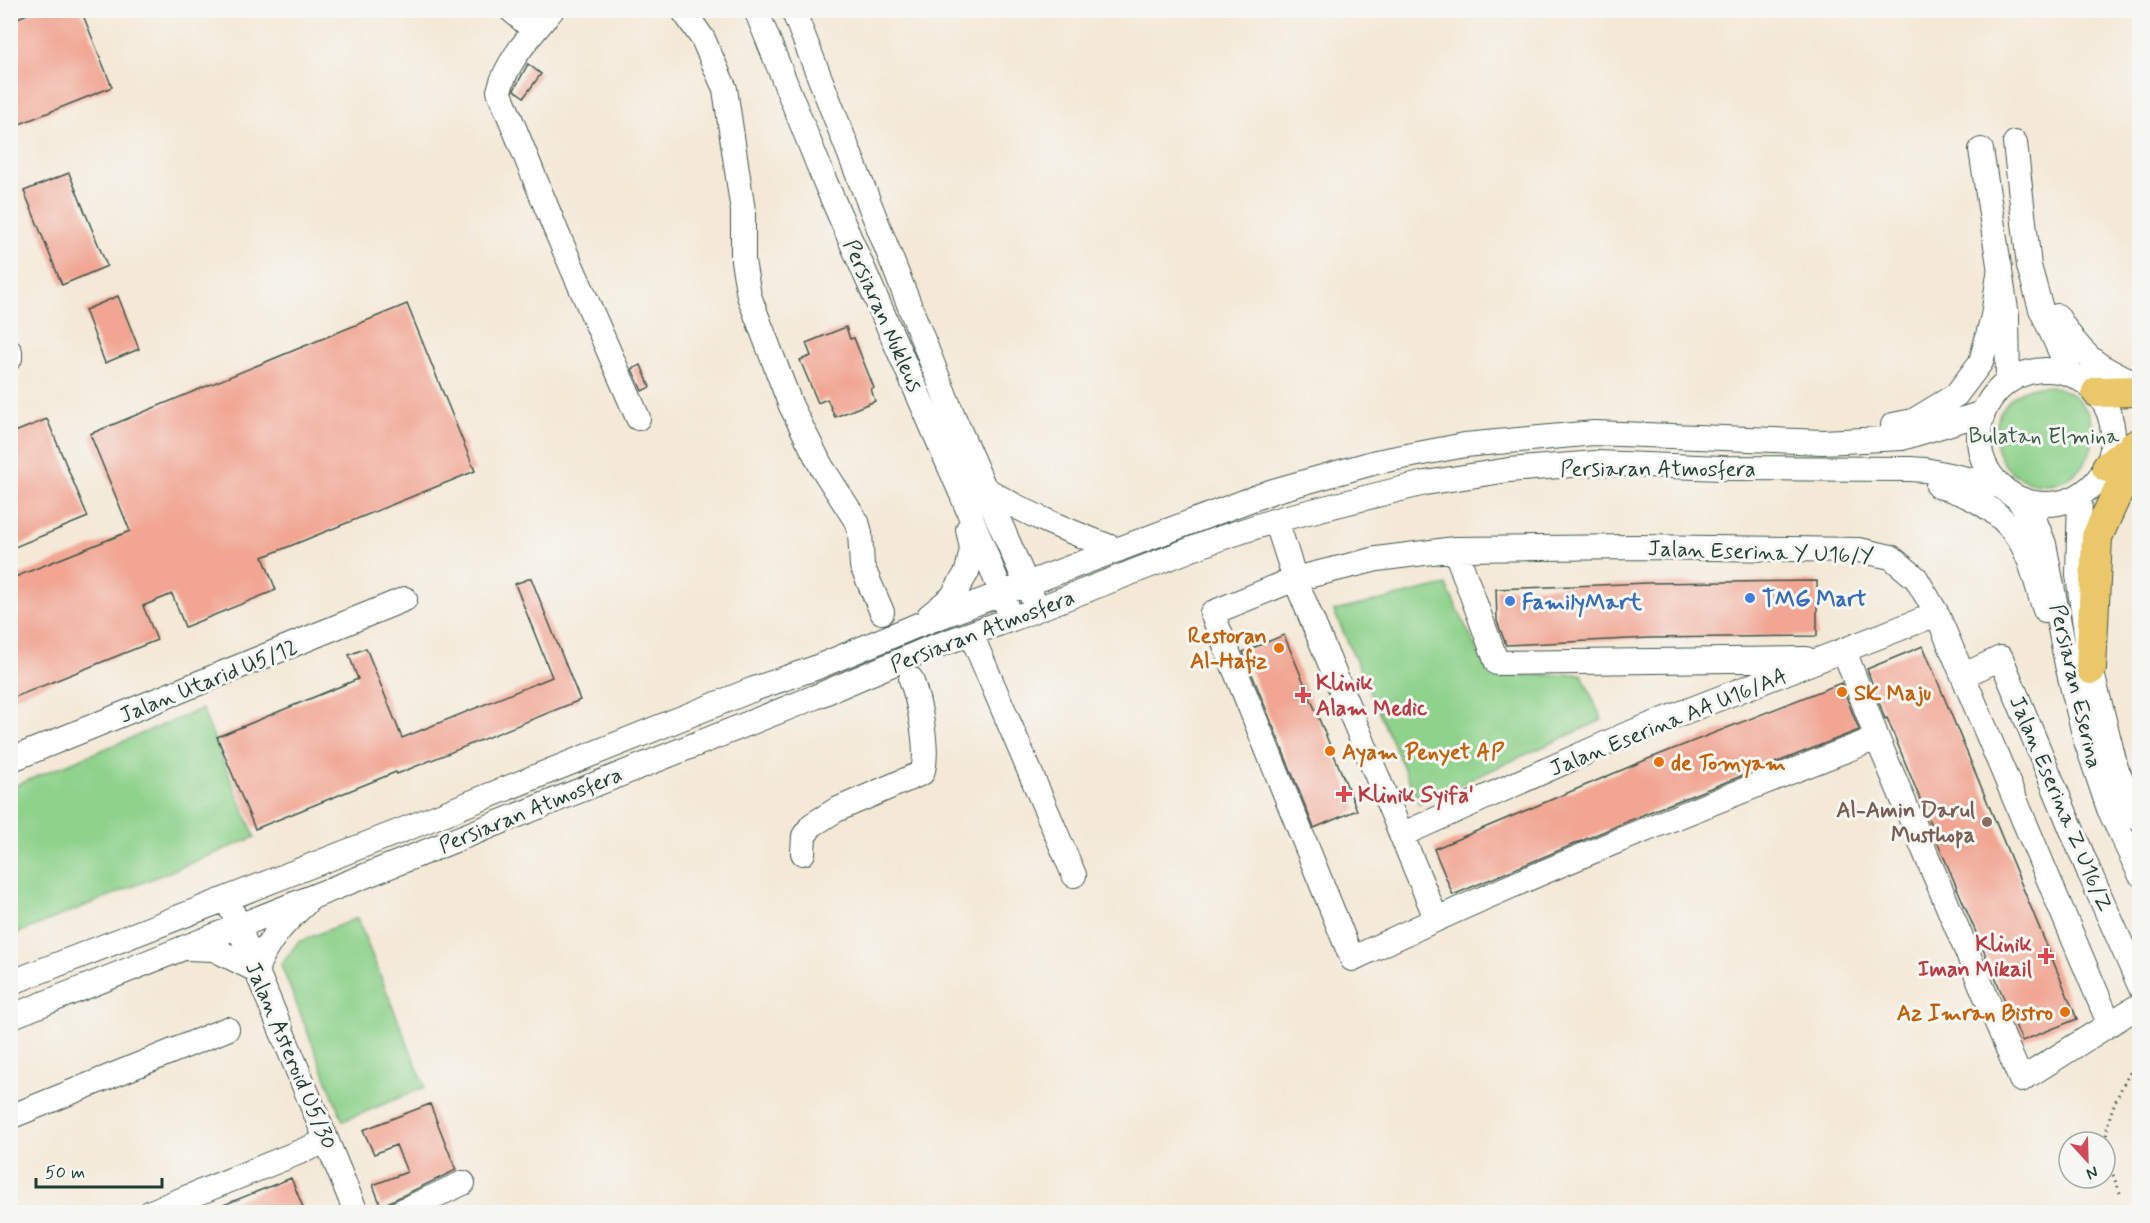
<svg xmlns="http://www.w3.org/2000/svg" width="2150" height="1223" font-family="Mynerve,sans-serif">
  <style>
    .green { fill: #8ed28b; stroke: #568860; stroke-width: 1.5 }
    .building { fill: #f1a592 }
    .lines { fill: none; stroke-linecap: round; stroke-linejoin: round }
    .minor-casing { stroke: #3f574c; stroke-width: 26 }
    .major-casing { stroke: #3f574c; stroke-width: 32 }
    .path { stroke: #3f574c; stroke-width: 3; stroke-dasharray: 1.5 4.5; stroke-linecap: butt }
    .minor { stroke: #fff; stroke-width: 24 }
    .major { stroke: #eac769; stroke-width: 30 }
    .shop-dot { fill: #3f7fe0; stroke: #f6f6f2; stroke-width: 2 }
    .food-dot { fill: #e8710a; stroke: #f6f6f2; stroke-width: 2 }
    .health-dot { fill: #e0444e; stroke: #f6f6f2; stroke-width: 2 }
    .education-dot { fill: #8d6e63; stroke: #f6f6f2; stroke-width: 2 }
    .labels { text-anchor: middle; stroke-width: 6; stroke-linejoin: round; paint-order: stroke }
    .street-label { font-size: 22px; fill: #1f3d34; stroke: #f6f6f2 }
    .park-label { font-size: 22px; fill: #355b45; stroke: #f6f6f2 }
    .shop-label { font-size: 22px; font-weight: bold; fill: #366cbe; stroke: #f6f6f2; text-anchor: start }
    .food-label { font-size: 22px; font-weight: bold; fill: #c56008; stroke: #f6f6f2; text-anchor: start }
    .health-label { font-size: 22px; font-weight: bold; fill: #be3a42; stroke: #f6f6f2; text-anchor: start }
    .education-label { font-size: 22px; font-weight: bold; fill: #785e54; stroke: #f6f6f2; text-anchor: end }
  </style>
  <rect width="100%" height="100%" fill="#f6f6f2"/>
  <filter id="ink" filterUnits="userSpaceOnUse"><feTurbulence type="fractalNoise" baseFrequency=".0167" numOctaves="2"/><feDisplacementMap in="SourceGraphic" scale="12" xChannelSelector="R" yChannelSelector="G"/><feConvolveMatrix kernelMatrix="1 2 1 2 8 2 1 2 1" color-interpolation-filters="sRGB"/></filter>
  <filter id="wash" filterUnits="userSpaceOnUse"><feTurbulence type="fractalNoise" baseFrequency=".008" numOctaves="4" result="noise"/><feDisplacementMap in="SourceGraphic" scale="24" xChannelSelector="R" yChannelSelector="G"/><feGaussianBlur stdDeviation="1.35" result="paint"/><feColorMatrix in="noise" values="0 0 0 0 0 0 0 0 0 0 0 0 0 0 0 0 0 1.4 0 .05"/><feComposite in="paint" operator="in"/></filter>
  <g filter="url(#wash)">
    <rect width="100%" height="100%" fill="#f4e8d6"/>
    <!-- green -->
    <path class="green" d="M1995 435a49 49 0 1 1 98 0a49 49 0 1 1-98 0Z
      M1446,585l44,92 92,-3 20,46 -183,83 -85,-192z
      M202,709l53,128 -244,99v-149z
      M357,918l68,169 -82,34 -62,-156 17,-23z"/>
    <g id="blocks">
      <!-- building -->
      <path class="building" d="M37,10h44l31,77 -102,41v-107z
        M528,64l13,10 -17,23 -10,-7z
        M69,173l38,93 -45,19 -38,-94z
        M118,296l21,53 -34,14 -20,-53z
        M407,304l68,167 -212,86 13,33 -91,37 -13,-33 -29,12 14,34 -147,59v-120l120,-48 -40,-97z
        M846,327l4,12 4,-1 20,50 -3,1 4,12 -40,16 -8,-18 -9,4 -18,-43 11,-4 -5,-13z
        M641,365l9,22 -8,4 -10,-22z
        M47,419l41,98 -78,32v-115z
        M531,578l49,122 -183,74 -1,-2 -141,57 -38,-92 141,-58 -9,-24 17,-7 36,90 150,-61 -37,-93z
        M1817,581v55l-167,2 -144,7 -9,-24 -1,-32 152,-6z
        M1284,635l73,175 -43,18 -71,-176z
        M1923,646l154,373 -55,22 -82,-193 -53,-130 -2,1 -17,-47 -1,-3z
        M1841,683l18,47 -207,81 -199,84 -19,-46 214,-90z
        M430,1104l26,66 -75,36 -8,-21 34,-13 -11,-27 -22,9 -11,-24z
        M291,1178l14,34h-99z"/>
    </g>
  </g>
  <g filter="url(#ink)">
    <use href="#blocks" fill-opacity="0" stroke="#3f574c" stroke-width="1.5"/>
    <g class="lines">
      <!-- minor casing -->
      <g class="minor-casing">
        <path id="minor" d="M511,10l23,20
          M552,10c-20,24 -45,50 -53,81l58,142 81,185
          M683,10l20,29 22,50 18,122v50l6,35 42,110 30,60 36,56 3,11 2,33 20,46
          M756,10l70,174 136,311 46,114
          M793,10l160,406 80,183
          M2015,143l14,123 12,43 29,64
          M1981,150l26,166 1,65
          M2057,316c22,37 41,55 83,67
          M10,352v6
          M1979 437a67 67 0 1 1 134 0a67 67 0 1 1-134 0Z
          M1893,425l20,-4 43,-26 25,-33 12,-46 7,-49
          M1938,486c31,7 63,25 81,53 13,21 18,48 26,71
          M984,488c43,27 87,44 134,62
          M2080,495l-2,80 13,94 25,99 24,51
          M2017,498l18,23 9,23 23,121 18,73 24,71 31,65
          M1276,520l19,59 141,339
          M1455,549l42,114 309,-4
          M929,616l23,-19 15,-25 5,-23 -4,-20
          M971,634l103,241
          M1844,650l33,88 144,342 119,-75
          M1964,675l37,-17 89,216 50,112
          M1877,738c-177,69 -354,138 -525,221l-140,-346 83,-34 82,-20 78,-10 182,-2 222,3 32,7 25,21 21,36 172,409
          M10,760l395,-161
          M1401,835l224,-100 312,-121
          M803,853l1,-17 8,-11 24,-15 86,-37c8,-21 -3,-72 -11,-94
          M232,911l124,301
          M187,948l27,1 42,21c11,-29 26,-45 49,-66
          M10,983l403,-157 341,-137 61,-21 103,-43 355,-134 103,-29 89,-17 129,-12 229,9 79,-4 81,-25
          M10,1017l805,-320 115,-49 82,-29 203,-79 61,-20 149,-37 84,-13 87,-7 126,5 188,1 15,1 75,16
          M10,1117l217,-88
          M151,1212l176,-71
          M400,1212l63,-29"/>
      </g>
      <!-- major casing -->
      <g class="major-casing">
        <path id="major" d="M2097,392l43,-1
          M2107,467l23,-19 10,-5
          M2091,669l6,-132 21,-46 22,-21"/>
      </g>
      <!-- path -->
      <path class="path" d="M2120,1193c-6,-16 -14,-32 -14,-50 -1,-29 19,-63 34,-87"/>
      <!-- minor -->
      <use href="#minor" class="minor"/>
      <!-- major -->
      <use href="#major" class="major"/>
    </g>
  </g>
  <!-- markers -->
  <g class="shop-dot">
    <circle cx="1750" cy="598" r="6"/>
    <circle cx="1510" cy="601" r="6"/>
  </g>
  <g class="food-dot">
    <circle cx="1279" cy="648" r="6"/>
    <circle cx="1842" cy="692" r="6"/>
    <circle cx="1330" cy="751" r="6"/>
    <circle cx="1659" cy="762" r="6"/>
    <circle cx="2065" cy="1012" r="6"/>
  </g>
  <g class="health-dot">
    <path d="M1300 686h6v6h6v6h-6v6h-6v-6h-6v-6h6z"/>
    <path d="M1341 785h6v6h6v6h-6v6h-6v-6h-6v-6h6z"/>
    <path d="M2043 947h6v6h6v6h-6v6h-6v-6h-6v-6h6z"/>
  </g>
  <circle class="education-dot" cx="1987" cy="822" r="6"/>
  <g class="labels">
    <!-- street labels -->
    <g class="street-label">
      <text transform="translate(884 315) rotate(66)" y="8">Persiaran Nukleus</text>
      <text x="1658" y="476">Persiaran Atmosfera</text>
      <text transform="translate(1761 551) rotate(2)" y="8">Jalan Eserina Y U16/Y</text>
      <text transform="translate(982 630) rotate(-21)" y="8">Persiaran Atmosfera</text>
      <text transform="translate(208 680) rotate(-22)" y="8">Jalan Utarid U5/12</text>
      <text transform="translate(2077 686) rotate(77)" y="8">Persiaran Eserina</text>
      <text transform="translate(1668 721) rotate(-22)" y="8">Jalan Eserina AA U16/AA</text>
      <text transform="translate(2062 803) rotate(67)" y="8">Jalan Eserina Z U16/Z</text>
      <text transform="translate(530 809) rotate(-22)" y="8">Persiaran Atmosfera</text>
      <text transform="translate(292 1055) rotate(67)" y="8">Jalan Asteroid U5/30</text>
    </g>
    <!-- park labels -->
    <g class="park-label">
      <text x="2044" y="443">Bulatan Elmina</text>
    </g>
    <!-- shop labels -->
    <g class="shop-label">
      <text x="1762" y="606">TMG Mart</text>
      <text x="1522" y="609">FamilyMart</text>
    </g>
    <!-- food labels -->
    <g class="food-label">
      <text x="1267" y="643" text-anchor="end">Restoran<tspan x="1267" dy="25">Al-Hafiz</tspan></text>
      <text x="1854" y="700">SK Maju</text>
      <text x="1342" y="759">Ayam Penyet AP</text>
      <text x="1671" y="770">de Tomyam</text>
      <text x="2053" y="1020" text-anchor="end">Az Imran Bistro</text>
    </g>
    <!-- health labels -->
    <g class="health-label">
      <text x="1316" y="690">Klinik<tspan x="1316" dy="25">Alam Medic</tspan></text>
      <text x="1358" y="802">Klinik Syifa'</text>
      <text x="2032" y="951" text-anchor="end">Klinik<tspan x="2032" dy="25">Iman Mikail</tspan></text>
    </g>
    <!-- education labels -->
    <g class="education-label">
      <text x="1975" y="817">Al-Amin Darul<tspan x="1975" dy="25">Musthopa</tspan></text>
    </g>
  </g>
  <!-- margin -->
  <rect width="2150" height="1223" fill="none" stroke="#f6f6f2" stroke-width="36"/>
  <!-- north arrow -->
  <g transform="translate(2087 1160) rotate(158)"><circle r="28" fill="#f6f6f2" stroke="#a0aca6" stroke-width="1.5"/>
  <path d="M0-4.5L10 22L0 15L-10 22Z" fill="#d1495b"/>
  <text y="-9" font-size="16" font-weight="bold" text-anchor="middle" fill="#1f3d34">N</text>
  </g>
  <!-- scale -->
  <path d="M36 1178v9h126v-9" fill="none" stroke="#1f3d34" stroke-width="3"/>
  <text x="45" y="1178" font-size="18" fill="#1f3d34" stroke="#f6f6f2" stroke-width="4.5" paint-order="stroke">50 m</text>
</svg>
